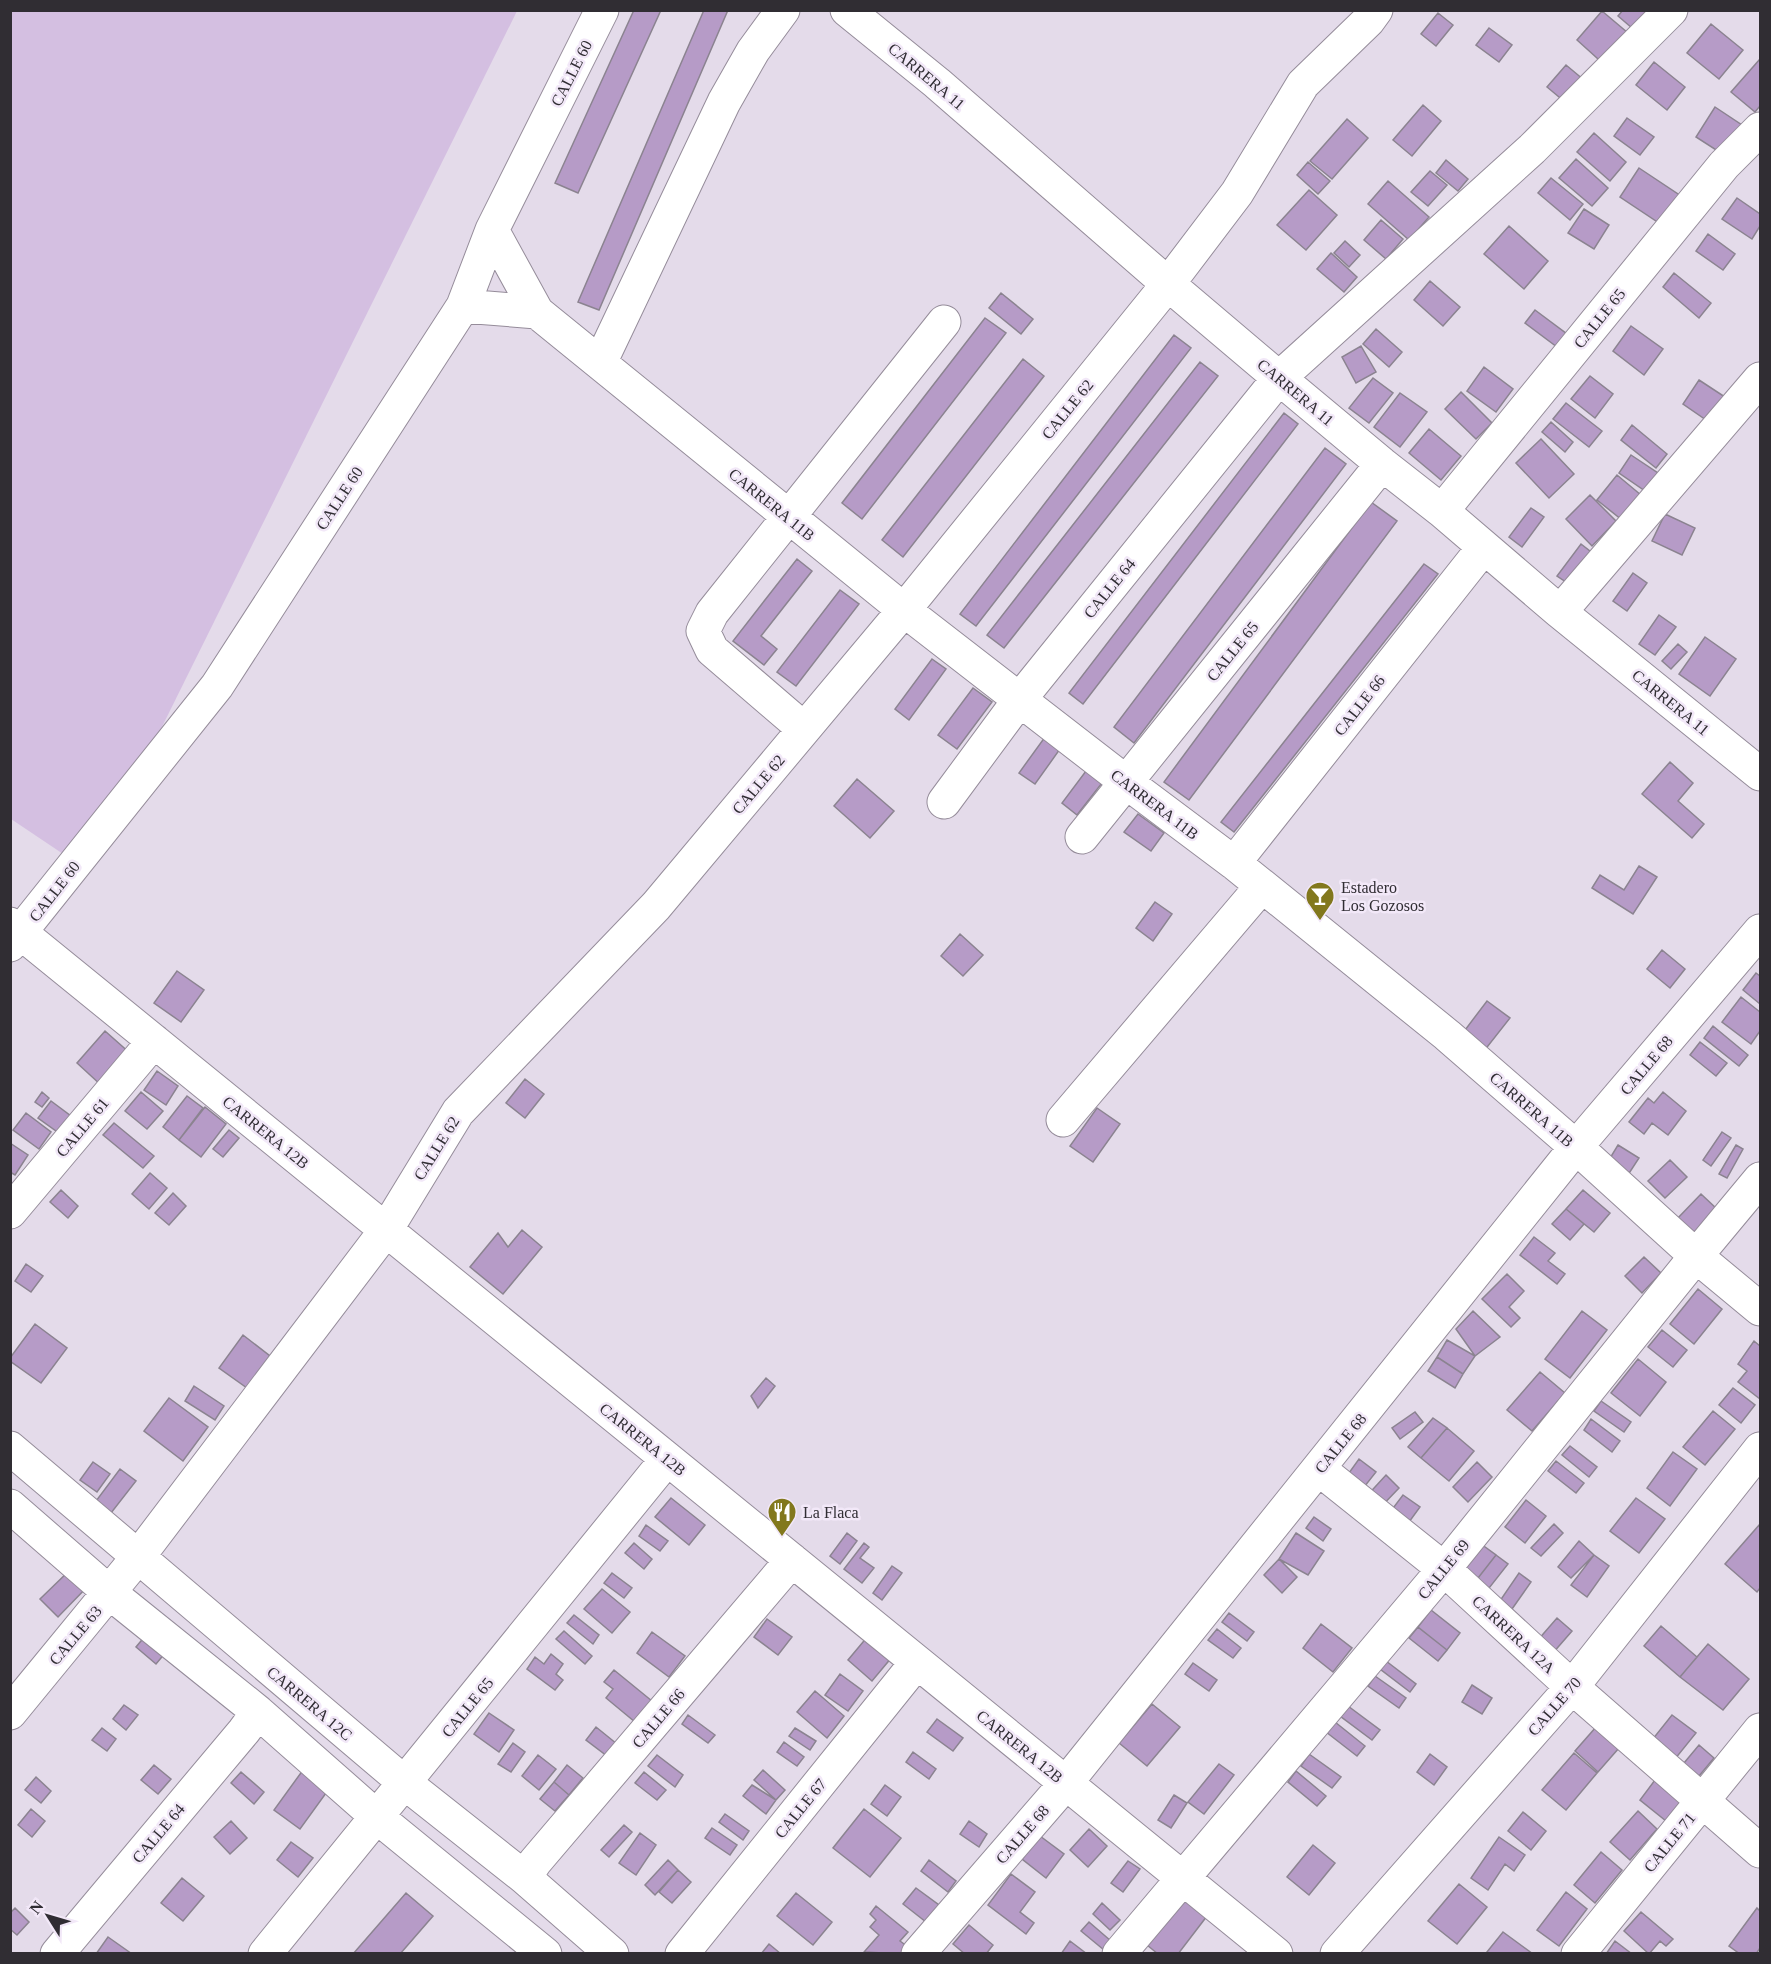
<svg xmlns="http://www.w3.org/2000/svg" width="1771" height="1964" font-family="'Times New Roman',serif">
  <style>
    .green { fill: #d4bfe1 }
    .building { fill: #b69bc7; stroke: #8b8390; stroke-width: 1.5 }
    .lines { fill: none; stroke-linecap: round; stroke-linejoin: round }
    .minor-casing { stroke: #958c9a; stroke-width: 35 }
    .minor { stroke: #fff; stroke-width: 33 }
    .labels { text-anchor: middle; stroke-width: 5; stroke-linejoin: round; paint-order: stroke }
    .street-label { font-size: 16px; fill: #302d33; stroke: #f2e8f8 }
    .poi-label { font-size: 16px; fill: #302d33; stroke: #f2e8f8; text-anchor: start }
  </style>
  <rect width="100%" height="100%" fill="#e4dbea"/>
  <!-- green -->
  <path class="green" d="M10,11h507l-427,861 -79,-53z"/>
  <!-- building -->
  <path class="building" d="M634,10h27l-83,183 -23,-10z
    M704,10h24l-129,300 -21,-8z
    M1623,10h37l-21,24 -21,-18z
    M1602,11l32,27 -26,30 -31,-28z
    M1438,13l15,12 -17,21 -15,-12z
    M1711,24l32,26 -24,29 -32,-26z
    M1489,28l23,17 -13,17 -23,-17z
    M1760,59v47l-5,6 -24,-20z
    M1654,62l31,25 -18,23 -31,-25z
    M1566,65l18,15 -19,22 -18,-15z
    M1423,105l18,16 -29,35 -19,-16z
    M1715,107l30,20 -18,30 -31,-20z
    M1627,118l27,19 -14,18 -26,-19z
    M1347,119l21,19 -36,41 -22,-18z
    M1594,133l32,29 -16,19 -33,-29z
    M1576,159l32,29 -16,18 -33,-28z
    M1446,160l22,19 -10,12 -22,-18z
    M1308,162l22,19 -12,13 -21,-19z
    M1639,168l42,28 -19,29 -42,-28z
    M1430,171l17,14 -19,21 -17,-14z
    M1551,178l32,26 -13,16 -32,-27z
    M1388,181l41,36 -20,23 -41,-36z
    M1309,190l28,25 -31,35 -29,-25z
    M1737,198l23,16v12l-8,13 -30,-20z
    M1584,209l25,16 -15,24 -26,-16z
    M1381,220l22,19 -17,20 -22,-19z
    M1509,226l39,35 -24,28 -40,-35z
    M1708,234l27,20 -12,16 -27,-19z
    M1345,241l15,14 -11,12 -15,-14z
    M1331,253l26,24 -13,15 -27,-23z
    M1674,273l37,30 -12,15 -36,-31z
    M1430,281l30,26 -17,19 -29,-26z
    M1001,293l32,26 -12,15 -32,-26z
    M1535,310l32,24 -10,13 -32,-24z
    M985,318l21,15 -144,186 -20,-16z
    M1631,326l32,23 -19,26 -31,-24z
    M1376,329l26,23 -13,15 -26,-23z
    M1174,335l17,13 -215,278 -16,-12z
    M1361,346l15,26 -20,11 -14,-26z
    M1023,359l21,17 -141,181 -21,-17z
    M1200,362l18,14 -214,272 -17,-13z
    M1484,367l29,22 -17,23 -29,-21z
    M1590,376l23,18 -18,24 -24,-19z
    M1373,378l20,15 -24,30 -20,-15z
    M1699,380l26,17 -16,25 -26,-18z
    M1461,392l31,31 -16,16 -31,-30z
    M1400,393l27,19 -27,35 -26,-20z
    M1566,403l36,28 -13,16 -36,-28z
    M1284,413l14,11 -215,280 -14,-11z
    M1551,422l22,20 -8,10 -23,-20z
    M1632,425l35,29 -11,14 -35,-28z
    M1429,429l32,27 -20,24 -32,-27z
    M1541,439l33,35 -25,24 -33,-35z
    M1325,448l21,16 -212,279 -20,-16z
    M1631,455l30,20 -13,18 -29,-20z
    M1617,475l24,20 -19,25 -25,-20z
    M1590,495l26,26 -24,25 -26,-27z
    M1371,502l26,19 -208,279 -25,-18z
    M1531,508l13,9 -22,30 -13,-10z
    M1665,514l30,14 -13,27 -30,-14z
    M1581,544l14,11 -23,31 -15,-10z
    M797,559l15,12 -51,65 16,13 -13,16 -31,-24z
    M1424,564l14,10 -204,258 -13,-10z
    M1633,573l14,10 -20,28 -14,-10z
    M840,590l19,14 -63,82 -19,-14z
    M1659,615l17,12 -21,28 -16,-11z
    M1705,637l31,22 -26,37 -31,-22z
    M1678,644l9,8 -16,17 -9,-8z
    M932,659l14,10 -37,51 -14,-11z
    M973,688l19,14 -35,47 -19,-14z
    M1045,737l15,12 -25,35 -16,-11z
    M1670,762l23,21 -15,18 26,23 -12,14 -50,-44z
    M1086,771l16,12 -25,32 -15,-12z
    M857,779l37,32 -24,27 -36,-32z
    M1138,814l26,19 -13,18 -27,-19z
    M1639,866l18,11 -24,37 -41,-26 8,-13 24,15z
    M1155,902l17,12 -19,27 -17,-13z
    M960,934l23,21 -20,21 -22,-20z
    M1662,950l23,19 -15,19 -23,-19z
    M177,971l27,19 -23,32 -27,-19z
    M1756,973l4,3v28l-17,-14z
    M1741,997l19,15v19l-9,13 -29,-22z
    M1487,1001l23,17 -26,33 -22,-17z
    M1713,1026l35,29 -9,11 -35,-28z
    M105,1031l26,23 -29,32 -25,-23z
    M1700,1042l27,21 -11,13 -26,-21z
    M157,1071l21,15 -12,19 -22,-15z
    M525,1079l19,15 -19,24 -19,-15z
    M42,1092l7,6 -7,9 -7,-5z
    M141,1092l22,19 -16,18 -22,-18z
    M1663,1092l23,19 -18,24 -16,-12 -8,11 -15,-12 19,-24 6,5z
    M187,1096l16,12 -24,32 -16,-13z
    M51,1101l24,18 -12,17 -25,-18z
    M205,1107l21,17 -25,33 -22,-17z
    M1097,1108l23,16 -27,38 -23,-16z
    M26,1113l25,19 -12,17 -26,-19z
    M114,1123l40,33 -11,12 -40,-33z
    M229,1130l10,8 -16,19 -10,-8z
    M1722,1132l9,6 -20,28 -8,-6z
    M10,1143l18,12 -13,20 -5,-3z
    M1618,1145l21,13 -15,23 -20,-13z
    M1736,1145l7,4 -16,29 -8,-4z
    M1670,1160l17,17 -22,21 -17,-17z
    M150,1173l17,15 -18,21 -17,-15z
    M61,1190l17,16 -10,12 -18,-16z
    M1583,1190l27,23 -16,19 -28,-23z
    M173,1193l13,13 -17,19 -14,-12z
    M1701,1194l16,15 -24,26 -17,-15z
    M1566,1209l18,15 -14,16 -18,-16z
    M522,1230l20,17 -39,47 -33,-27 28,-34 10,14z
    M1534,1237l21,16 -7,8 17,13 -8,10 -37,-29z
    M1644,1257l17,16 -19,20 -17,-17z
    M26,1264l17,12 -12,16 -16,-11z
    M1507,1274l17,17 -15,16 11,11 -9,9 -29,-28z
    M1698,1289l24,20 -28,35 -24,-20z
    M1473,1311l27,26 -25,19 -19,-27z
    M1582,1311l25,19 -37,48 -25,-19z
    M35,1324l32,24 -26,35 -31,-22v-3z
    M1662,1330l25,20 -14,17 -25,-20z
    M243,1335l27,21 -23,32 -28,-20z
    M1447,1340l28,16 -12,18 -26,-17z
    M1754,1341l6,5v53l-22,-17 9,-11 -9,-7z
    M1437,1357l26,17 -8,14 -27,-17z
    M1638,1359l28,23 -26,34 -29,-23z
    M1540,1372l25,21 -33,38 -25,-21z
    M766,1378l9,8 -17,22 -7,-12z
    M194,1386l30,20 -9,14 -30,-19z
    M1733,1388l22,17 -14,18 -22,-18z
    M169,1398l39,29 -25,34 -39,-30z
    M1601,1401l30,21 -7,10 -30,-21z
    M1713,1411l22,18 -30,36 -22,-18z
    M1415,1412l8,10 -23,17 -8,-11z
    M1433,1418l14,10 -26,30 -13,-11z
    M1591,1419l29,22 -8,11 -28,-22z
    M1447,1428l27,23 -25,30 -28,-23z
    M1570,1446l27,21 -8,10 -27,-22z
    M1673,1452l24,17 -27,37 -23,-18z
    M1359,1459l17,13 -19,24 -16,-12z
    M1556,1461l28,22 -8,10 -28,-22z
    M93,1462l17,12 -13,18 -17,-12z
    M1477,1462l15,15 -24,25 -15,-15z
    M120,1469l16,12 -25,32 -15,-12z
    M1386,1475l13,13 -22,23 -13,-12z
    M1403,1495l17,12 -19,26 -17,-13z
    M671,1498l34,27 -16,20 -34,-28z
    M1636,1498l29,21 -26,34 -29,-22z
    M1526,1500l20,16 -21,27 -20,-16z
    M1314,1517l17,12 -8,12 -17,-13z
    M1554,1524l9,9 -22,23 -10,-8z
    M1760,1524v64l-3,4 -32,-28z
    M646,1525l22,16 -8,10 -21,-15z
    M847,1533l10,8 -17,23 -10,-8z
    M1296,1533l28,18 -16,24 -29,-16z
    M1579,1541l15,14 -23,23 -13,-11z
    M634,1543l18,16 -8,10 -19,-16z
    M864,1543l5,4 -9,11 14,10 -12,15 -18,-14z
    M1481,1544l15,11 -25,32 -15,-11z
    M1496,1555l12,9 -26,33 -11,-10z
    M1594,1555l15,11 -22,31 -16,-12z
    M1279,1559l18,18 -15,16 -18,-18z
    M892,1566l10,7 -20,27 -9,-7z
    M73,1567l17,17 -32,33 -18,-18z
    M612,1573l20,15 -8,10 -20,-15z
    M1519,1573l12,9 -26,37 -12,-8z
    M602,1589l28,23 -18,21 -28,-24z
    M1431,1610l29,23 -13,17 -29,-23z
    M1229,1613l25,19 -7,9 -25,-19z
    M574,1615l25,20 -6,9 -26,-21z
    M1557,1618l15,13 -26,30 -15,-13z
    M767,1619l25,18 -14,18 -24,-18z
    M1321,1624l31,24 -19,24 -30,-24z
    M1661,1626l36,31 -17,20 -36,-31z
    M1418,1627l29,23 -9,11 -29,-23z
    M151,1629l20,17 -15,18 -20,-17z
    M1217,1629l24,19 -8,10 -25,-18z
    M564,1631l28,25 -7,8 -29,-25z
    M652,1632l33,24 -16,21 -32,-24z
    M868,1636l24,21 -20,24 -24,-21z
    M1708,1644l41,35 -26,31 -43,-33z
    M551,1654l12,10 -7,10 7,6 -8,10 -28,-21 8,-12 9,7z
    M1386,1661l30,23 -6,8 -30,-23z
    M1193,1663l24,17 -8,11 -24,-17z
    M614,1670l38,31 -17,21 -29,-24 7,-9 -9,-7z
    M840,1674l23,17 -15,20 -23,-16z
    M1375,1676l31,22 -7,10 -31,-22z
    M1472,1685l20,13 -10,16 -20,-12z
    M815,1691l29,25 -17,22 -30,-26z
    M1152,1704l28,23 -33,39 -28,-23z
    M124,1705l14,10 -12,15 -13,-11z
    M1348,1706l32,24 -8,10 -32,-24z
    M489,1713l25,17 -15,22 -25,-18z
    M688,1715l27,20 -7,8 -26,-19z
    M1672,1715l24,18 -21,26 -31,-9z
    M937,1719l26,19 -10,13 -26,-19z
    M1603,1719l23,21 -28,32 -23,-21z
    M1335,1722l30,24 -8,10 -31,-24z
    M596,1727l21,17 -10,12 -21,-16z
    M102,1728l14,11 -9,12 -15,-11z
    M795,1728l21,13 -6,9 -21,-14z
    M784,1742l20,15 -7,9 -20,-14z
    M513,1743l12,9 -14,20 -13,-8z
    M1699,1745l15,13 -25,30 -15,-13z
    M913,1752l23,17 -7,10 -23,-17z
    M1574,1753l23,20 -31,37 -24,-20z
    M1309,1754l32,23 -9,11 -31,-22z
    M1430,1754l17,13 -13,18 -17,-13z
    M538,1755l18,14 -17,21 -17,-14z
    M657,1755l26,20 -8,12 -27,-21z
    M1219,1764l15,11 -30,39 -16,-12z
    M154,1765l17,14 -13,15 -17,-14z
    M567,1765l16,13 -14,17 -15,-13z
    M303,1770l26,19 -29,40 -26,-19z
    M763,1770l22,20 -9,10 -22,-20z
    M1296,1771l30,25 -9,10 -29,-24z
    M241,1772l23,20 -10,12 -23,-21z
    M644,1772l22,18 -9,10 -22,-17z
    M36,1777l15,14 -10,12 -16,-13z
    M1655,1780l26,21 -15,20 -26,-21z
    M554,1782l15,13 -14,16 -15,-12z
    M752,1785l24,15 -10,14 -23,-18z
    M885,1785l16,12 -14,19 -16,-12z
    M1174,1795l13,8 -16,25 -13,-8z
    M31,1809l14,12 -13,16 -14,-12z
    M864,1809l37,29 -31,39 -37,-29z
    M1638,1811l19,18 -27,31 -20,-18z
    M1523,1812l23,19 -15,19 -23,-19z
    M725,1814l24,17 -6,9 -24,-18z
    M231,1821l16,17 -17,16 -16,-17z
    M969,1821l18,13 -8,13 -19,-13z
    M624,1825l8,7 -23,25 -8,-7z
    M712,1828l25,17 -7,10 -25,-17z
    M1089,1829l18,17 -19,21 -18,-17z
    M640,1833l16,12 -20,30 -17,-12z
    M1040,1836l24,18 -18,24 -24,-19z
    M1499,1837l26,18 -11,16 -9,-7 -17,26 -17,-12z
    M291,1842l22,16 -15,19 -21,-17z
    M1313,1845l22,18 -26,32 -22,-18z
    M1601,1852l21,18 -27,33 -21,-18z
    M668,1860l10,10 -23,25 -10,-10z
    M929,1860l27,21 -8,11 -27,-21z
    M1128,1861l12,8 -17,23 -12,-9z
    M678,1870l13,12 -19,21 -13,-11z
    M1011,1874l24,18 -15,20 14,11 -8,11 -38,-29z
    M182,1878l22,18 -21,25 -22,-18z
    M1459,1884l28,23 -30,37 -29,-23z
    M916,1888l23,17 -13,17 -23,-18z
    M1566,1892l21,17 -28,37 -22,-16z
    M406,1893l27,23 -33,38h-47z
    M796,1893l36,29 -19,23 -36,-29z
    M1184,1897l23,19 -29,38h-20l-11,-9z
    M1102,1903l18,17 -10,10 -17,-16z
    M876,1906l32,26 -8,9 8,6 -5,7 -39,-2 15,-17 -9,-8 6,-7 -6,-6z
    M15,1908l14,14 -12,13 -7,-6v-16z
    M1757,1908l3,3v37l-4,6h-16l-11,-8z
    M1641,1912l32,27 -7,7 -6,-5 -11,13 -25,-23z
    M1089,1922l22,19 -7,9 -23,-19z
    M969,1925l24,20 -7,9h-21l-12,-10z
    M1503,1932l30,22h-44l-2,-2z
    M108,1937l24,17h-36z
    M1070,1941l17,13h-26z
    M1615,1941l17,13h-26z
    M769,1944l12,10h-20z"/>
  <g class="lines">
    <!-- minor casing -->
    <g class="minor-casing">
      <path id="minor" d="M847,10l90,73 231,201 111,94 103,86 60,47 118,101 200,162
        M492,230l45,82 367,298 222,172 108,81 213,172 129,112 120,109 64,53
        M463,306l74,6
        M600,363l124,-261 29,-51 30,-41
        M1442,511l282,-346 36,-36
        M1560,612l200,-233
        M804,729l-92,-79 -9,-19 9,-18 232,-291
        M944,802l76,-103 259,-321 253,-229 139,-139
        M1082,837l300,-373
        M1234,863l250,-316
        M10,924l1266,1030
        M10,945l207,-259 246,-380 29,-76 110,-220
        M1063,1120l199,-234
        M10,1212l144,-171
        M10,1448l395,335 120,95 87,76
        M1319,1469l125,100 128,118 188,164
        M10,1506l100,87 148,119 119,105 168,137
        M10,1713l128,-156 248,-327 72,-118 198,-206 248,-296 264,-326 69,-91 66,-109 65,-63 8,-11
        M525,1878l10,-16 257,-302
        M57,1954l187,-223 14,-19
        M265,1954l402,-495
        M682,1954l235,-292
        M918,1954l148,-171 510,-636 184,-216
        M1119,1954l325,-385 252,-313 64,-77
        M1337,1954l235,-267 188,-238
        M1578,1954l182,-224"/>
    </g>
    <!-- minor -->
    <use href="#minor" class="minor"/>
  </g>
  <!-- icons -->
  <defs>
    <g id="bar-pin" transform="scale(1.5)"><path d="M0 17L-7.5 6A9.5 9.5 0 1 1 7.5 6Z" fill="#82781d" stroke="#f2e8f8"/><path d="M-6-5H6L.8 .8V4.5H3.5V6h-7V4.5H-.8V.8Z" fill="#fff"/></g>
    <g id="restaurant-pin" transform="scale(1.5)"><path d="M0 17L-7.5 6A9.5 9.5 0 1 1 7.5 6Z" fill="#82781d" stroke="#f2e8f8"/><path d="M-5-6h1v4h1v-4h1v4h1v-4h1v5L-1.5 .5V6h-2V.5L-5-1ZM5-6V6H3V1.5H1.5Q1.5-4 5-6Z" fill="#fff"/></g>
  </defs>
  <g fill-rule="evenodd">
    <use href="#bar-pin" x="1320" y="896"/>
    <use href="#restaurant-pin" x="782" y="1512"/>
  </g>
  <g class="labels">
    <!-- street labels -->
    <g class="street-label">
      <text transform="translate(571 73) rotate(-63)" y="6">CALLE 60</text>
      <text transform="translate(927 76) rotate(40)" y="6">CARRERA 11</text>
      <text transform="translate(1599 318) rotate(-51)" y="6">CALLE 65</text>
      <text transform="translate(1296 392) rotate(40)" y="6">CARRERA 11</text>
      <text transform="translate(1067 409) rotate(-51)" y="6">CALLE 62</text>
      <text transform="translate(339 498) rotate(-57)" y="6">CALLE 60</text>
      <text transform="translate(772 504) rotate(39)" y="6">CARRERA 11B</text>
      <text transform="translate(1109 588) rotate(-51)" y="6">CALLE 64</text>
      <text transform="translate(1232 651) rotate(-51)" y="6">CALLE 65</text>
      <text transform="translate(1671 702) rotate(39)" y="6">CARRERA 11</text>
      <text transform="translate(1359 705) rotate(-52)" y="6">CALLE 66</text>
      <text transform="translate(758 784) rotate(-50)" y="6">CALLE 62</text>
      <text transform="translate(1155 804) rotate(37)" y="6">CARRERA 11B</text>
      <text transform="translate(54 891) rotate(-52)" y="6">CALLE 60</text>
      <text transform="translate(1646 1065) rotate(-50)" y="6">CALLE 68</text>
      <text transform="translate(1532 1109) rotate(41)" y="6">CARRERA 11B</text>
      <text transform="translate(82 1127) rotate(-50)" y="6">CALLE 61</text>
      <text transform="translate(266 1132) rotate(39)" y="6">CARRERA 12B</text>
      <text transform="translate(436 1148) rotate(-58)" y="6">CALLE 62</text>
      <text transform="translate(643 1439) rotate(39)" y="6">CARRERA 12B</text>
      <text transform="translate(1340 1443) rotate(-51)" y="6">CALLE 68</text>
      <text transform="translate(1443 1569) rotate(-51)" y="6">CALLE 69</text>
      <text transform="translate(1514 1634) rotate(43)" y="6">CARRERA 12A</text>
      <text transform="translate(75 1635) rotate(-50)" y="6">CALLE 63</text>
      <text transform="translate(310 1703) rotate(40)" y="6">CARRERA 12C</text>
      <text transform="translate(1554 1706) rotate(-49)" y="6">CALLE 70</text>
      <text transform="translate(467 1707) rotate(-51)" y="6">CALLE 65</text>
      <text transform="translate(658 1718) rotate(-50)" y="6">CALLE 66</text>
      <text transform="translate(1020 1746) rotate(39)" y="6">CARRERA 12B</text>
      <text transform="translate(800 1808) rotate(-51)" y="6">CALLE 67</text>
      <text transform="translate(158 1833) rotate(-50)" y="6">CALLE 64</text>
      <text transform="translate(1022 1834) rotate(-49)" y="6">CALLE 68</text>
      <text transform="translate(1669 1842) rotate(-51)" y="6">CALLE 71</text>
    </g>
    <!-- poi labels -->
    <g class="poi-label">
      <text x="1341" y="893">Estadero<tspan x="1341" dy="18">Los Gozosos</tspan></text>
      <text x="803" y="1518">La Flaca</text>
    </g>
  </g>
  <!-- border -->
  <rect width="1771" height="1964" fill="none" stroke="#302d33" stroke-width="24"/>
  <!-- north arrow -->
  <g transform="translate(48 1916) rotate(307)" stroke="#f2e8f8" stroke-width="4.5" paint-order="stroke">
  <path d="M0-4.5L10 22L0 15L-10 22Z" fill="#302d33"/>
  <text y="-9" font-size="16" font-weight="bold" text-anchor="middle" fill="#302d33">N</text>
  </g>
</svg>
